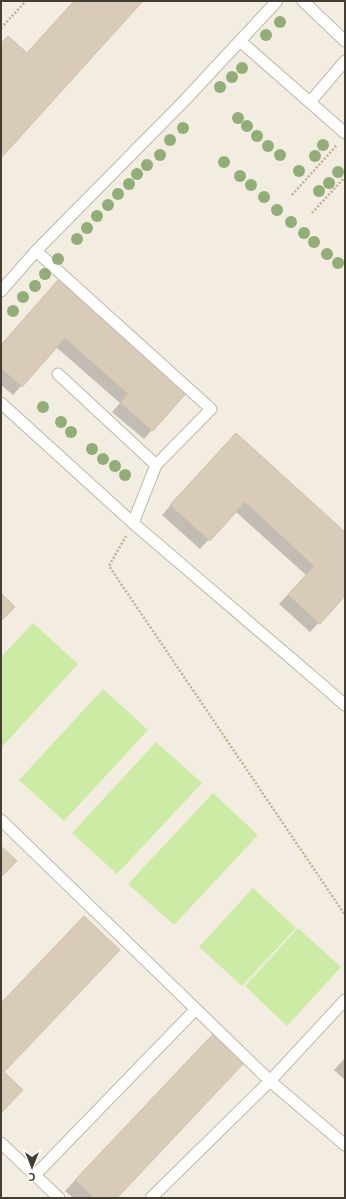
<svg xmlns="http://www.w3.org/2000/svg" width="346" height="1199" font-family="'Open Sans',sans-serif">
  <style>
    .green { fill: #cceca5 }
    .shadow { fill: #0003 }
    .building { fill: #d8cbb8; stroke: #d0c0a8 }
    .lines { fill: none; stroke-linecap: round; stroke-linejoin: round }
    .service-casing { stroke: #c1b8a6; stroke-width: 13 }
    .path { stroke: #c2b193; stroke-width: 2.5; stroke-dasharray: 2 2; stroke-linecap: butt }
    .service { stroke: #fff; stroke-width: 11 }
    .tree { fill: #92ae77 }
  </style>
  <rect width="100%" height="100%" fill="#f3ede1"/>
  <!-- green -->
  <path class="green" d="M33,623l45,41 -77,84v-91z
    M103,689l45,41 -84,91 -45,-41z
    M156,742l46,41 -85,91 -45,-41z
    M213,793l45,42 -84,90 -46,-41z
    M253,888l43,40 -54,58 -43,-39z
    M298,928l43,39 -54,59 -42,-40z"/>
  <!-- shadow -->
  <path class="shadow" d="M74,1h68l-141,155v-112l25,10z
    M59,280l128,111 -43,48 -32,-27 8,-9 -64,-56 -43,48 -12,-10v-40z
    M227,443l118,91v61l-35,37 -31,-28 27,-29 -71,-64 -35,38 -38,-34z
    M203,1045l-88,153h-42l-8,-7z
    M345,1058v22l-11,-10z"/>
  <!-- building -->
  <path class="building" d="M74,1h69l-142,157v-114l7,-8 19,17z
    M59,279l129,112 -35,40 -33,-28 8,-9 -63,-56 -43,49 -21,-19v-23z
    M236,433l109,99v64l-25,28 -32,-29 26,-29 -69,-64 -35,39 -40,-36z
    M1,593l14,14 -14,14z
    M1,846l16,15 -16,16z
    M84,916l36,34 -116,122 -3,-3v-66z
    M214,1033l31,29 -128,136h-23l-19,-18z
    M1,1069l22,21 -22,23z"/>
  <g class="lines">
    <!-- service casing -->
    <g class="service-casing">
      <path id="service" d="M303,1l42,40
        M240,41l105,92
        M310,102l35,-41
        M36,251l175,158 -55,56 -23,58
        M1,291l35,-40 149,-151 92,-99
        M58,374l98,91
        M1,403l132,120 188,161 24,21
        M1,820l269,261 75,64
        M1,1143l58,55
        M35,1175l161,-166
        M151,1198l119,-117 75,-81"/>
    </g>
    <!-- path -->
    <path class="path" d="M1,28l25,-27
      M292,195l45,-50
      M312,213l33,-36
      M126,536l-17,30 236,349"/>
    <!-- service -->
    <use href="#service" class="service"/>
  </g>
  <!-- trees -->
  <g class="tree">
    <circle cx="280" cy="22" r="6"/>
    <circle cx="266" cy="35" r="6"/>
    <circle cx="242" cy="68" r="6"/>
    <circle cx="232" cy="77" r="6"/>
    <circle cx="220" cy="87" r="6"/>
    <circle cx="238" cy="118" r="6"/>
    <circle cx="247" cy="126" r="6"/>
    <circle cx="183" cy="128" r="6"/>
    <circle cx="257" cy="136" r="6"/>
    <circle cx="170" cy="140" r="6"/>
    <circle cx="323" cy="145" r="6"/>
    <circle cx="268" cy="146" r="6"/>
    <circle cx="160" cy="155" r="6"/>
    <circle cx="280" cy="155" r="6"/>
    <circle cx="315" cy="156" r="6"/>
    <circle cx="224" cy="162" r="6"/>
    <circle cx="147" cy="165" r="6"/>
    <circle cx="299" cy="171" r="6"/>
    <circle cx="338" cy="172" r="6"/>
    <circle cx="137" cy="174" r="6"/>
    <circle cx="240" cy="176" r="6"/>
    <circle cx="329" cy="183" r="6"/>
    <circle cx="129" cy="184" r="6"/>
    <circle cx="251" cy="185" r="6"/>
    <circle cx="319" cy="191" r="6"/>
    <circle cx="118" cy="194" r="6"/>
    <circle cx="264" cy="197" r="6"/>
    <circle cx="108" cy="205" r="6"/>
    <circle cx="277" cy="210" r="6"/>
    <circle cx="97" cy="216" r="6"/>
    <circle cx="291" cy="222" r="6"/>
    <circle cx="87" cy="228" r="6"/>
    <circle cx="304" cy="233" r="6"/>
    <circle cx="77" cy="239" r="6"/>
    <circle cx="314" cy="242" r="6"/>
    <circle cx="327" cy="254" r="6"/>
    <circle cx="58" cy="259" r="6"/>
    <circle cx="338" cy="263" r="6"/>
    <circle cx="45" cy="274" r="6"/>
    <circle cx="35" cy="286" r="6"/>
    <circle cx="23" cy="297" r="6"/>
    <circle cx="13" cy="311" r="6"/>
    <circle cx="43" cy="407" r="6"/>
    <circle cx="61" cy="422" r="6"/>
    <circle cx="71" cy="432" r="6"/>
    <circle cx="92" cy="449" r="6"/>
    <circle cx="103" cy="459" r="6"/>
    <circle cx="115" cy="466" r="6"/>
    <circle cx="125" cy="475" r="6"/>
  </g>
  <!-- border -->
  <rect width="346" height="1199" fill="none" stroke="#443d31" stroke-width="4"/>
  <!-- north arrow -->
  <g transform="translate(32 1167) rotate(180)" stroke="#ffffff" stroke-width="3" paint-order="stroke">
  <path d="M0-3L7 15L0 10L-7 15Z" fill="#443d31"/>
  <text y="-6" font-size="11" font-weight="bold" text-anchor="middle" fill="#443d31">С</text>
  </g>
</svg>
